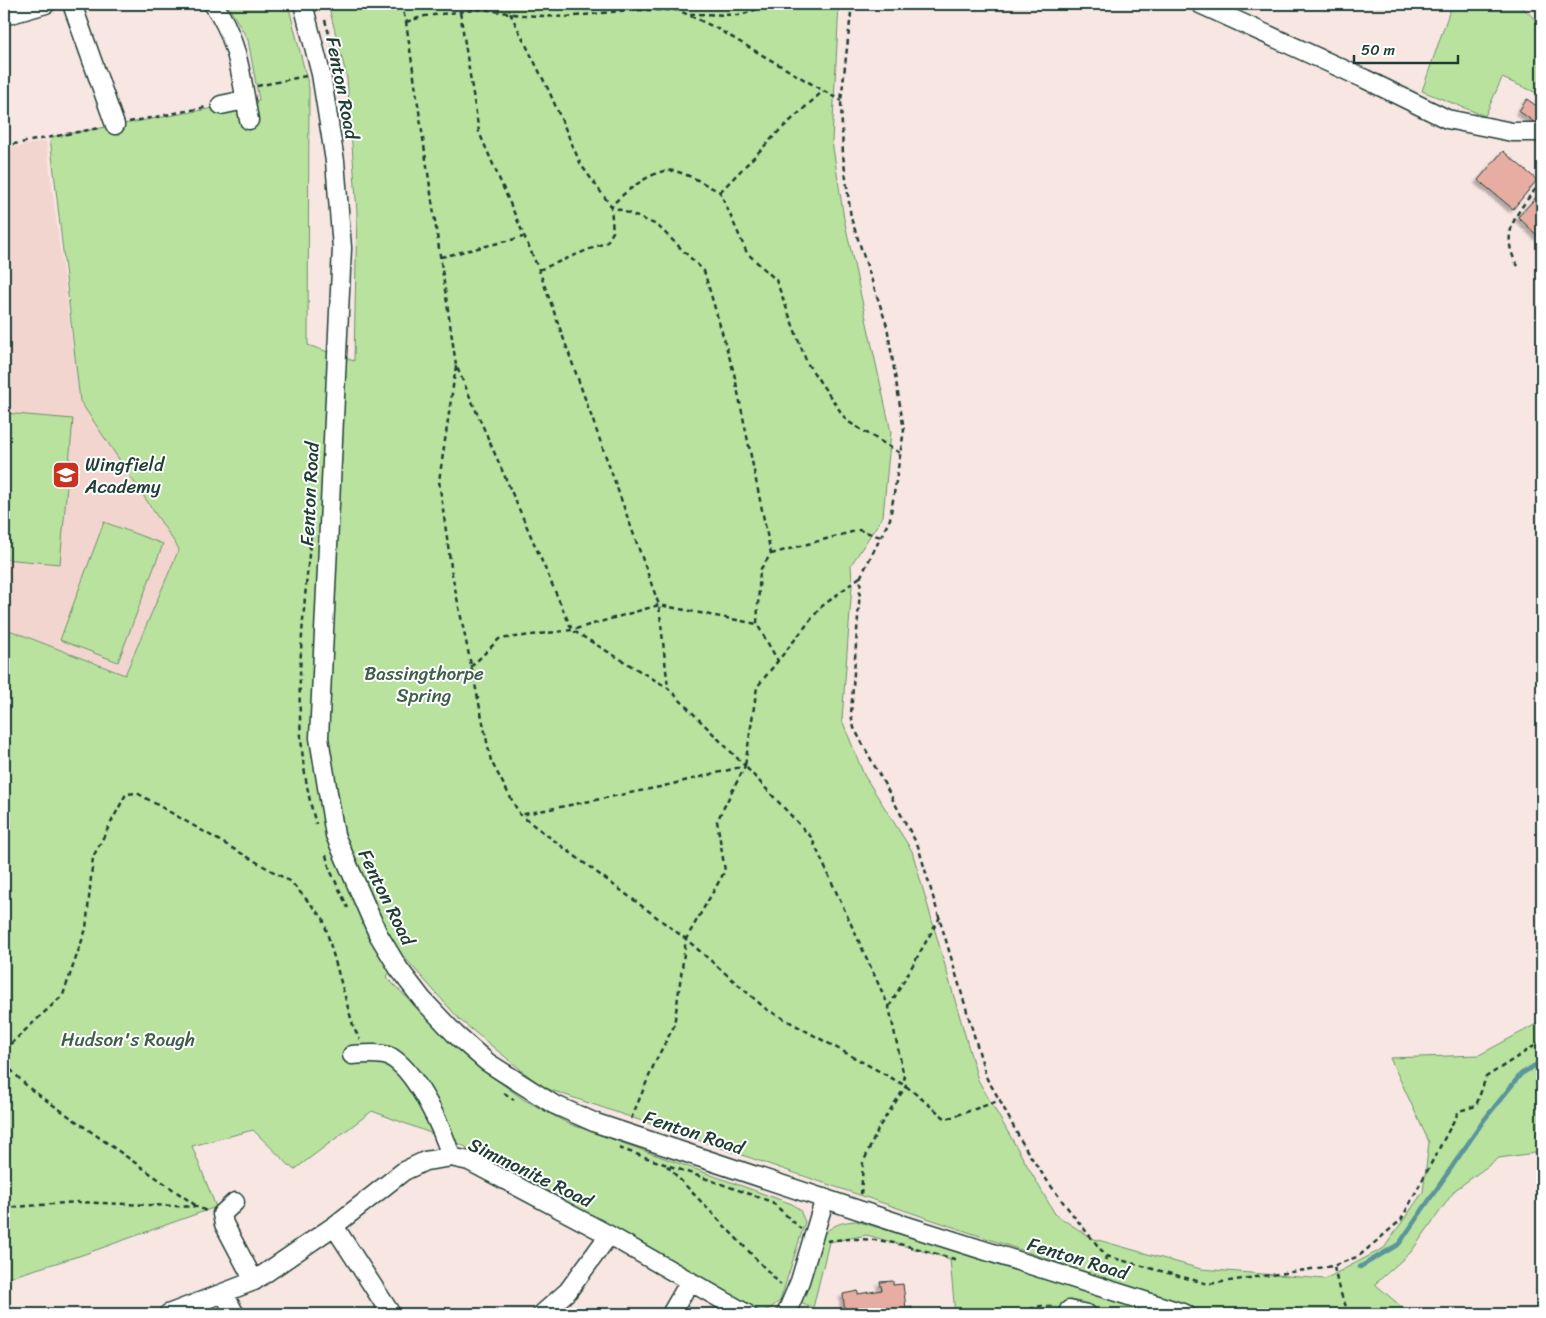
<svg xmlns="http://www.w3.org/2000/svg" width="1546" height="1318" font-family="Sriracha,sans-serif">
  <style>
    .built { fill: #f3d5d0 }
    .green { fill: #b9e29f; stroke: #6c906a }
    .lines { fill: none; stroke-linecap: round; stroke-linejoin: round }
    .stream { stroke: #5a959b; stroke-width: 4.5 }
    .building { fill: #e7ada2; stroke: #1f3d34; filter: url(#shadow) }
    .minor-casing { stroke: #1f3d34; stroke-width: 21 }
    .path { stroke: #1f3d34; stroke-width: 2.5; stroke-dasharray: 5 4; stroke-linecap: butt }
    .minor { stroke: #fff; stroke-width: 18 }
    .labels { text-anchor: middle; stroke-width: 4; stroke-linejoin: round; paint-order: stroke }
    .street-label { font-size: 19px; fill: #1f3d34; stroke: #fff }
    .poi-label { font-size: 19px; fill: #1f3d34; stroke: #fff; text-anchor: start }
    .park-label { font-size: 19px; fill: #3e5e49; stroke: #fff }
  </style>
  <defs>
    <filter id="shadow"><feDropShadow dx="-3.5" dy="3.5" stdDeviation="1" flood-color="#0004"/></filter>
  </defs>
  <rect width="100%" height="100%" fill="#f8e6e3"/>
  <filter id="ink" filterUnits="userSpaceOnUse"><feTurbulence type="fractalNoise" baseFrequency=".02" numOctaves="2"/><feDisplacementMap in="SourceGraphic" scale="10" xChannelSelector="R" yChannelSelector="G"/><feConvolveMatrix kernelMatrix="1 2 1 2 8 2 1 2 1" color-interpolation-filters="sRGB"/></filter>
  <g filter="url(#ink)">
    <!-- built -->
    <path class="built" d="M46,141l34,260 99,148 -54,126 -121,-47v-479z"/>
    <!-- green -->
    <path class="green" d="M227,4h61l21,84 -1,257 46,16 3,-149 -10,-134 -19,-74h404l9,5 14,-5h84l-7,137 12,78 47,213 -8,84 -32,49 1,20 -10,135 22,55 48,76 66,229 77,134 36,24 110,31 124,10 59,-31 39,-56 6,-50 -39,-84 89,-3 63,-34v131l-43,6 -44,32 -44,62 -36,32 35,30h-201l-667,-227 -82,-67 -55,-62 -19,19 68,67 32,28 37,27 44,24 225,81 8,6 5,12 -25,79 -11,8 -8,3 -299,-167 -90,-34 -78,59 -41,-40 -61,16 24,61 -134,48 -78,24v-651l121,47 54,-126 -99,-148 -30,-264 209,-37 -11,-60z
      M1452,4h67l23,22v69l-40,-17 -17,38 -63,-25z
      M4,413l69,6 -13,145 -56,-5z
      M104,522l59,22 -45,118 -58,-22z
      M856,1221l311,93h-212l-5,-55 -83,-24 -38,7 -16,66 -12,-6 23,-68c10,-10 18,-12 32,-13z"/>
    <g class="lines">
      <!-- stream -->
      <path class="stream" d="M1360,1267l39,-23 85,-124 37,-46 21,-13"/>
    </g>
    <!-- building -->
    <path class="building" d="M1527,99l15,11v18l-23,-17z
      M1503,151l34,29 -24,29 -35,-29z
      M1542,191v18l-5,6 5,5v20l-24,-23z
      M893,1281v4l10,-1 3,24 6,-1 1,7h-68l-2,-20 15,-3v3l24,-4 -2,-8z"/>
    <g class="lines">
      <!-- minor casing -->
      <g class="minor-casing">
        <path id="minor" d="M72,4l43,121
          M213,4c25,33 29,77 36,116
          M303,4l18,70 14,87 7,87 -23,490 16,97 43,99 21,35 23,30 34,36 31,27 66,42 43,19 311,103 279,88
          M1200,4l165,75 82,40 65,13h30
          M4,16l42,-12
          M221,105l24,-5
          M352,1055c13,-1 32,-3 42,4 24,17 49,70 57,98
          M235,1202l-13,12 2,10 30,57
          M334,1226l57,88
          M224,1294l11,20
          M1069,1310l18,4
          M168,1314l86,-33 80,-55 70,-55 21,-10 26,-4 18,4 140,74 138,79
          M542,1314l26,-23 41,-56
          M671,1314l19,-33
          M786,1314l14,-33 25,-83"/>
      </g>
      <!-- path -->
      <path class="path" d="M401,4l5,18 50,343 116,265 96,58 77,78 -85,21 -140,28
        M852,4l-11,97 2,54 8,63 36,108 17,104 -14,89 -29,57 -10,138 3,14 64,118 69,233c15,23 25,47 39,70 25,40 51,71 80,107l-3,17
        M460,12l19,120 60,138 120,335 9,83
        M510,13l39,78 32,74 30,41 46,19 47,46 30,102 37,181 -11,16 -3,54 21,37
        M690,14l51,1 30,-11
        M325,20l14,49 -4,1
        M406,22l19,-6 57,-7 39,6 45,2 64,-7h48l38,18 125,73
        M257,86l49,-10
        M129,122l78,-15
        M4,146l95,-18
        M720,192l59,-61 44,-40
        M441,257l82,-20
        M1518,266c-22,-35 4,-59 24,-85
        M539,270l68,-28 6,-10 -2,-26c13,-13 43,-39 63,-35 15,3 32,14 46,21l27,61 29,27 31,83 40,58 53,32
        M456,366l-17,115 13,93 39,187 29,54 166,124 80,70 140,77 40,33 55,-19
        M313,509c-8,103 -27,214 3,315
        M771,554l88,-24 22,7
        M860,577l-39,30 -64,80 -12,79 66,71 78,170 17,79 -27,41 -16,36 -2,33
        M471,667l28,-28 73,-9 87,-25 98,19
        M326,855l4,15 18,38
        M889,1007l51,-90
        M4,1050l59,-55 23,-66 7,-72 33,-63 11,-1 154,89 32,36 31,111 6,10
        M4,1063l25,25 169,119
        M504,1093l10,7
        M631,1119l24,-57 19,-36 12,-87 39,-68 -8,-50 28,-55
        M619,1148l153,54 29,27
        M667,1166l114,119
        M4,1208l73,-6 121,5 10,5
        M827,1241c52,-7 83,6 131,19
        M1106,1256l102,28 125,-18 26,-10 42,-36 58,-109 17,-5 10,-29 56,-36
        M1334,1267l5,22 10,25
        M1012,1314l29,-8h15"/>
      <!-- minor -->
      <use href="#minor" class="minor"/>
    </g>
  </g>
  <!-- icons -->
  <defs>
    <g id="school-square" transform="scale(1.4375)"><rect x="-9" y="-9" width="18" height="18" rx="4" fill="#c8321e" stroke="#fff"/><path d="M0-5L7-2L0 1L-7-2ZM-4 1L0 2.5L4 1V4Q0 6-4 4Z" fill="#fff"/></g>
  </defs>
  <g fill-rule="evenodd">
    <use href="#school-square" x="66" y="475"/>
  </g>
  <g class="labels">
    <!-- street labels -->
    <g class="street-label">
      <text transform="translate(343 88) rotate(79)" y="7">Fenton Road</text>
      <text transform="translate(309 494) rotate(-87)" y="7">Fenton Road</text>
      <text transform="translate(387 897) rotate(64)" y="7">Fenton Road</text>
      <text transform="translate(694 1132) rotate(18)" y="7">Fenton Road</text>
      <text transform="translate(531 1172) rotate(26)" y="7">Simmonite Road</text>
      <text transform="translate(1078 1258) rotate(17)" y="7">Fenton Road</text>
    </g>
    <!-- poi labels -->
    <g class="poi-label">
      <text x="85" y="471">Wingfield<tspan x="85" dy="22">Academy</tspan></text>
    </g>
    <!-- park labels -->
    <g class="park-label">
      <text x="424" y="680">Bassingthorpe<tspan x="424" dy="22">Spring</tspan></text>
      <text x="128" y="1046">Hudson's Rough</text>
    </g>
  </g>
  <!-- margin -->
  <rect width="1546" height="1318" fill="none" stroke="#fff" stroke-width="20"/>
  <rect x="10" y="10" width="1526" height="1298" fill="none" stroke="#1f3d34" stroke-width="2" filter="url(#ink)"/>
  <!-- scale -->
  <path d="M1354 55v8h104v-8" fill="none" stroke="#1f3d34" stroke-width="2.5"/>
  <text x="1361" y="55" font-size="15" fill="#1f3d34" stroke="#ffffff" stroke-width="4" paint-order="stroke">50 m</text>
</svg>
